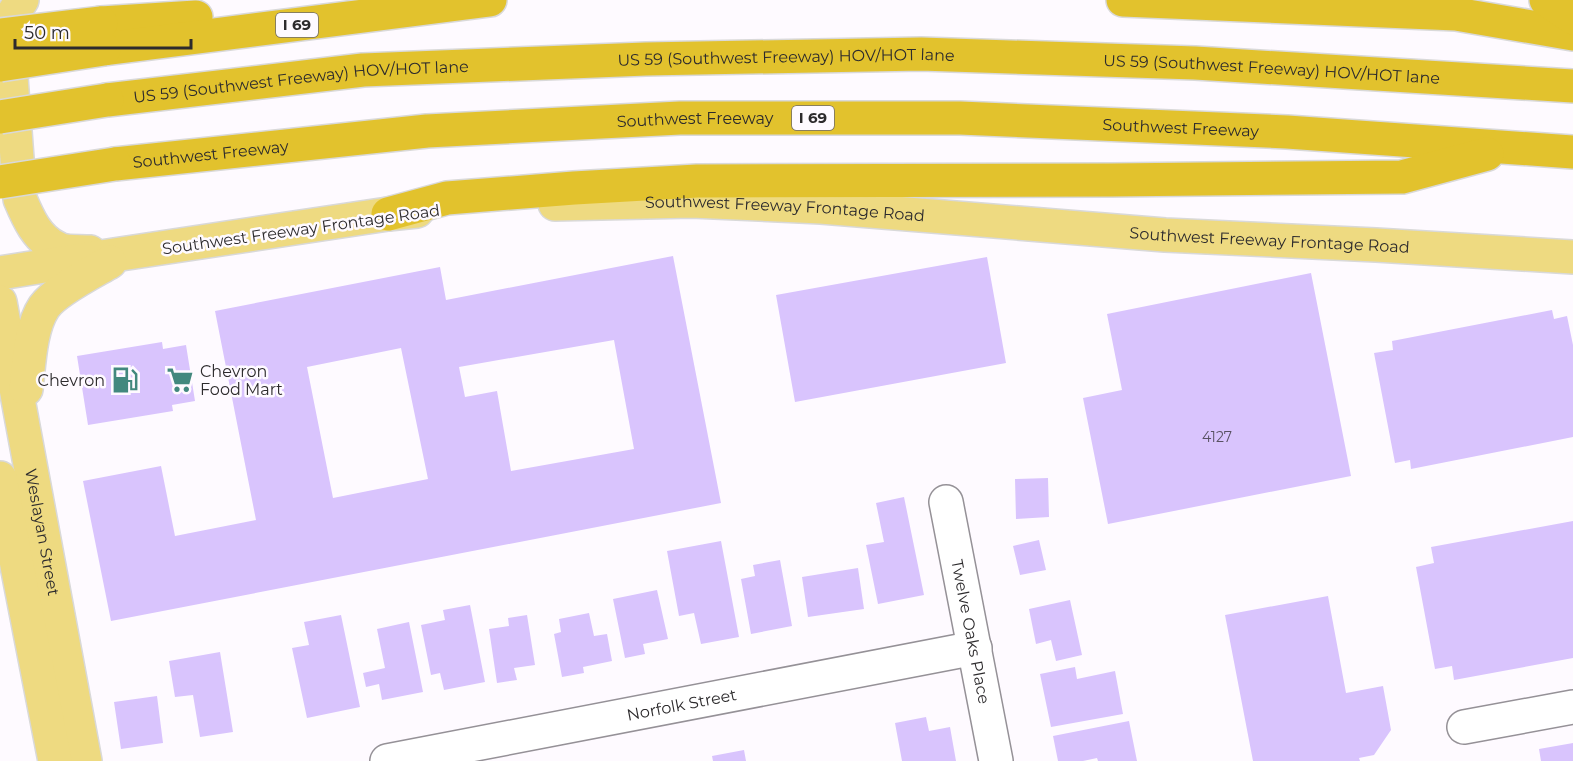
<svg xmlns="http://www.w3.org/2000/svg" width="1573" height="761" font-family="Montserrat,sans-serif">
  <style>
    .building { fill: #d9c4fd; fill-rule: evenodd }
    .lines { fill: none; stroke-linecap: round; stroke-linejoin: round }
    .minor-casing { stroke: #959197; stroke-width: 36 }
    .major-casing { stroke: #d9d9d9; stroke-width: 36 }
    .highway-casing { stroke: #d9d9d9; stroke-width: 36 }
    .minor { stroke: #fff; stroke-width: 33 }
    .major { stroke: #eeda81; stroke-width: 33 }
    .highway { stroke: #e2c22d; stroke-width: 33 }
    .highway-bridge-casing { stroke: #d9d9d9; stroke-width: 36; stroke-linecap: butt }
    .highway-bridge { stroke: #e2c22d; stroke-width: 33 }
    .labels { text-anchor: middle; stroke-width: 5; stroke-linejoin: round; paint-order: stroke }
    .number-label { font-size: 14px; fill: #585161 }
    .shield { fill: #fefaff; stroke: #6c696c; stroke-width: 1.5 }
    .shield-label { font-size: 15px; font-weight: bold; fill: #2d2b2d }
    .street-label { font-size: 16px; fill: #2d2b2d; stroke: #fefaff }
    .poi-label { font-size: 16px; fill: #2d2b2d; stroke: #fefaff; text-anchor: start }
  </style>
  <rect width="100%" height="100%" fill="#fefaff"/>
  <!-- building -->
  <path class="building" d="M673,256l48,247 -610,118 -28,-140 78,-15 14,70 81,-16 -41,-209 225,-44 6,33zM614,340l20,109 -123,22 -14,-80 -32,6 -6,-30zM401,348l27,131 -95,19 -26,-131z
    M987,257l19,106 -211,39 -19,-107z
    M1311,273l40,203 -243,48 -25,-126 39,-8 -15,-76z
    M1552,310l2,9 13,-3 6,29v92l-162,32 -1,-9 -15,3 -21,-110 19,-3 -1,-9z
    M162,342l1,7 23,-4 9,56 -23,4 1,6 -85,14 -11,-69z
    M1048,478l1,39 -33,2 -1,-40z
    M904,497l20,98 -46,9 -12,-59 18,-3 -8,-39z
    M1573,521v137l-119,22 -2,-14 -17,3 -19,-102 18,-4 -3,-16z
    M1039,540l7,30 -26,5 -7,-29z
    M721,541l18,96 -38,7 -7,-31 -15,3 -12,-65z
    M780,560l12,66 -41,8 -10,-55 14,-3 -2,-11z
    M858,568l6,41 -56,8 -6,-40z
    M657,590l11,49 -25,5 2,10 -20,4 -12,-59z
    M1328,596l18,97 37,-7 8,44 -17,25 -15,3 1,3h-107l-28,-146z
    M1070,600l12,55 -26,6 -5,-21 -15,4 -7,-35z
    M470,605l15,77 -41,8 -4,-17 -9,2 -10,-50 24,-5 -2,-10z
    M589,613l5,23 13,-2 5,27 -29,6 1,6 -22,4 -8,-43 7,-2 -2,-13z
    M341,615l19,92 -53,11 -15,-70 17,-3 -5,-23z
    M527,615l8,50 -21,3 3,12 -20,3 -8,-54 20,-3 -1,-8z
    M409,622l14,70 -41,8 -3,-16 -13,3 -3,-14 22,-5 -8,-39z
    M220,652l13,80 -33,5 -7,-42 -18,2 -6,-36z
    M1075,667l2,12 38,-8 8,43 -72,13 -11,-53z
    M157,696l6,47 -42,6 -7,-47z
    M926,717l3,14 21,-4 6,34h-54l-7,-38z
    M1129,721l8,40h-39l-1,-3 -14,3h-25l-5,-25z
    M1573,743v18h-32l-2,-12z
    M744,750l2,11h-33l-1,-5z"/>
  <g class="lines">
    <!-- minor casing -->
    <g class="minor-casing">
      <g id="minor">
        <path id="s1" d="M946,502l50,259"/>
        <path d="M1464,727l109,-20"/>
        <path id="s2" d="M387,761l588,-113"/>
      </g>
    </g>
    <!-- major casing -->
    <g class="major-casing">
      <g id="major">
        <path d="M22,0l-15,23 13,176c8,19 17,40 37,49 8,5 23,3 33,4"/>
        <path id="s3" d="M555,204l137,-3 129,6 344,28 211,10 197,12"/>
        <path d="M0,273l114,-18 274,-41 29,-3"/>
        <path id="s4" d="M0,302l85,459"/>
        <path d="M26,389c3,-25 4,-61 18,-82 11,-16 49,-35 66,-45"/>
        <path d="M0,478l55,283"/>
      </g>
    </g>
    <!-- highway casing -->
    <g class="highway-casing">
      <g id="highway">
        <path d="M1123,0l333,14 117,20"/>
        <path d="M1546,0l27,18"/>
        <path d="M101,23l95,-6"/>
        <path d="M104,49l386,-49"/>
        <path id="s5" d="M107,100l256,-30 283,-11 275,-5 274,9 378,23"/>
        <path id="s6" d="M115,164l312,-33 253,-13h280l327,14 286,20"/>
        <path d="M388,214l59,-16 127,-10 123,-7 414,-1 291,-3 85,-23"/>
      </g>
    </g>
    <!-- minor -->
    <use href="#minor" class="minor"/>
    <!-- major -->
    <use href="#major" class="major"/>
    <!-- highway -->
    <use href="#highway" class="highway"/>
    <!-- highway-bridge casing -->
    <g class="highway-bridge-casing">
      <path id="highway-bridge" d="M0,35l101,-12
        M0,65l104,-16
        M0,117l107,-17
        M0,182l115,-18"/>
    </g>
    <!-- highway-bridge -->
    <use href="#highway-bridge" class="highway-bridge"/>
  </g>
  <!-- icons -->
  <defs>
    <g id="fuel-bare" transform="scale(2.07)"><path d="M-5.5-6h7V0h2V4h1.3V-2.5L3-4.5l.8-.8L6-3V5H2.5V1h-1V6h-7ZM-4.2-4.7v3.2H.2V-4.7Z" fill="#42887e" stroke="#fefaff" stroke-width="2.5" paint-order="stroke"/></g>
    <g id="supermarket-bare" transform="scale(2.07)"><path d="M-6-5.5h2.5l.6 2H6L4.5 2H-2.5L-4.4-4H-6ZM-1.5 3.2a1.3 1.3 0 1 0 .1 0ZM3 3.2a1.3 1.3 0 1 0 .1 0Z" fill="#42887e" stroke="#fefaff" stroke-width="2.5" paint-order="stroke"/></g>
  </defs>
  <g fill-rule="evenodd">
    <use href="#fuel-bare" x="125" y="380"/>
    <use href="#supermarket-bare" x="180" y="380"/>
  </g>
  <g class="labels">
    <!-- number labels -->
    <g class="number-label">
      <text x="1217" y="442">4127</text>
    </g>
    <!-- shield labels -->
    <g class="shield">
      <rect x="276" y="13" width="42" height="24" rx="4.5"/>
      <rect x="792" y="106" width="42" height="24" rx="4.5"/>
    </g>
    <g class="shield-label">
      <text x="297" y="30">I 69</text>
      <text x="813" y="123">I 69</text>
    </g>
    <!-- street labels -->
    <g class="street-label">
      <text dy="6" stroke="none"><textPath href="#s5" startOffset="681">US 59 (Southwest Freeway) HOV/HOT lane</textPath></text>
      <text dy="6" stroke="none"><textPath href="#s5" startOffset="1167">US 59 (Southwest Freeway) HOV/HOT lane</textPath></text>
      <text dy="6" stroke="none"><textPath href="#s5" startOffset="195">US 59 (Southwest Freeway) HOV/HOT lane</textPath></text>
      <text dy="6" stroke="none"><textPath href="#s6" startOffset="582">Southwest Freeway</textPath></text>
      <text dy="6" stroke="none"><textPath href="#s6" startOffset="1068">Southwest Freeway</textPath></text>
      <text dy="6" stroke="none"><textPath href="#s6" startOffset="96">Southwest Freeway</textPath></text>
      <text dy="6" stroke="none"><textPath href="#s3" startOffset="230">Southwest Freeway Frontage Road</textPath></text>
      <text transform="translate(301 229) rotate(-8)" y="6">Southwest Freeway Frontage Road</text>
      <text dy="6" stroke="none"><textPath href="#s3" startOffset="716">Southwest Freeway Frontage Road</textPath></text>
      <text dy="6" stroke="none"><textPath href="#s4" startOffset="234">Weslayan Street</textPath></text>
      <text dy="6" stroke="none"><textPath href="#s1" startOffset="132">Twelve Oaks Place</textPath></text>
      <text dy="6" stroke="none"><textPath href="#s2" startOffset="300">Norfolk Street</textPath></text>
    </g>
    <!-- poi labels -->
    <g class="poi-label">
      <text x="200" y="377">Chevron<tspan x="200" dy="18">Food Mart</tspan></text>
      <text x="105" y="386" text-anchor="end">Chevron</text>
    </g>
  </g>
  <!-- scale -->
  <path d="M15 39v9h176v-9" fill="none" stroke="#2d2b2d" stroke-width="3"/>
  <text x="24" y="39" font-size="18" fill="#2d2b2d" stroke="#fefaff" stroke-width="4.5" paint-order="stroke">50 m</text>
</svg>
